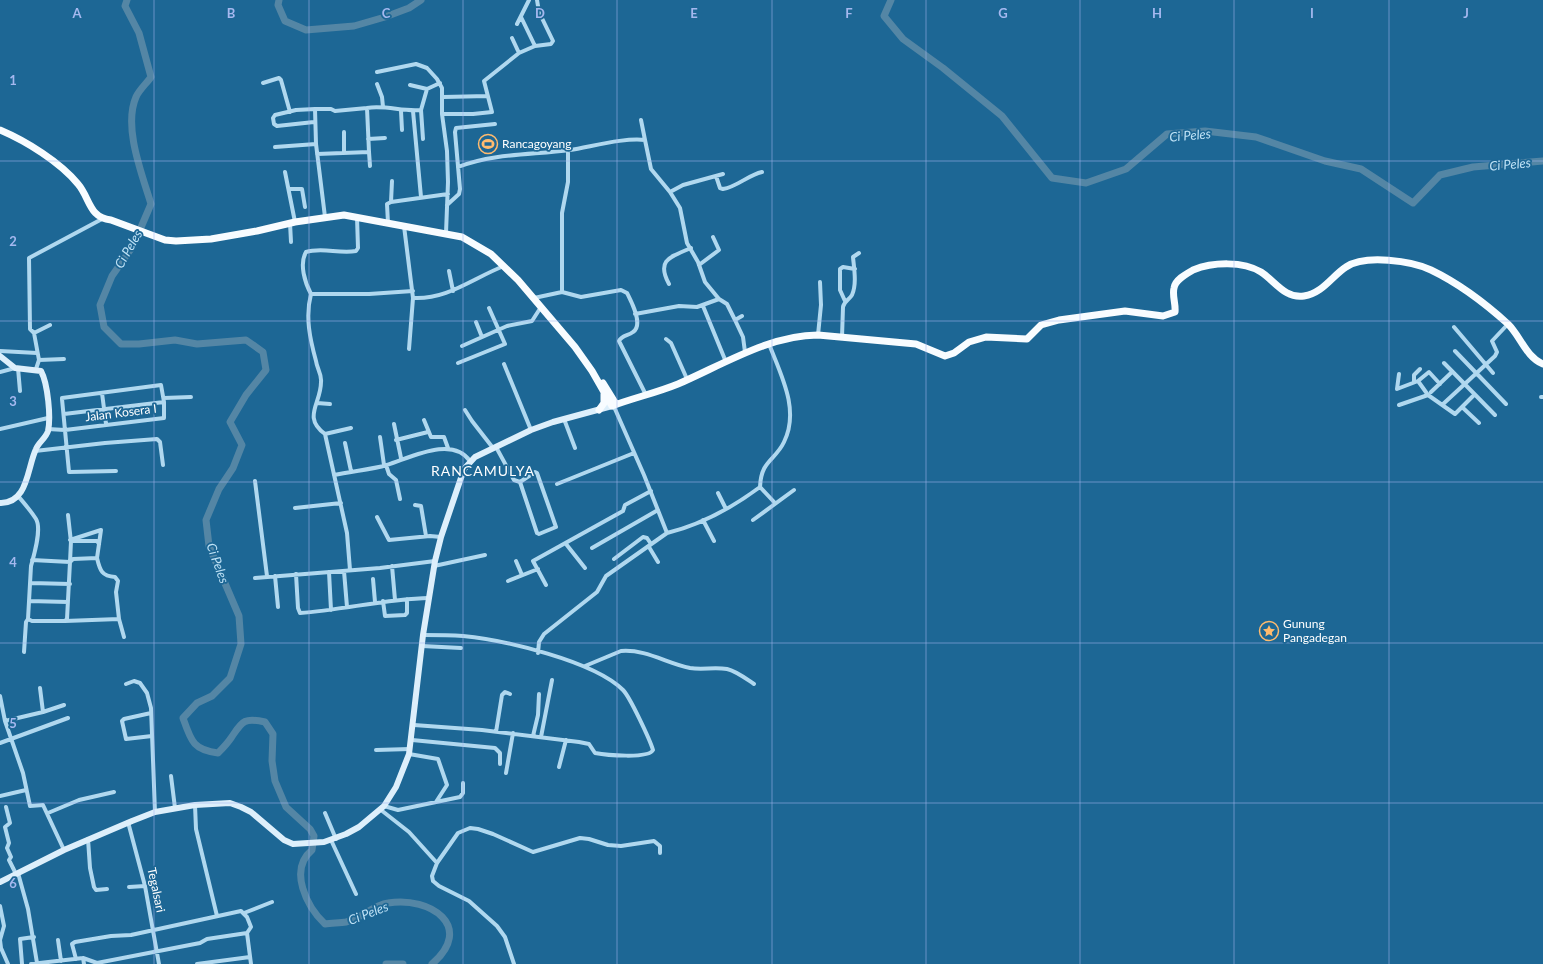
<svg xmlns="http://www.w3.org/2000/svg" width="1543" height="964" font-family="Lato,sans-serif">
  <style>
    .lines { fill: none; stroke-linecap: round; stroke-linejoin: round }
    .river { stroke: #5486a5; stroke-width: 7 }
    .street { stroke: #b0d8ef; stroke-width: 4 }
    .secondary { stroke: #ddeffb; stroke-width: 6 }
    .primary { stroke: #f8fcff; stroke-width: 7 }
    .grid { fill: none; stroke: #a5b8ef; stroke-width: 1; stroke-opacity: 0.55 }
    .labels { text-anchor: middle; stroke-width: 3.5; stroke-linejoin: round; paint-order: stroke }
    .poi-label { font-size: 12px; fill: #fff; stroke: #1d6795; text-anchor: start }
    .street-label { font-size: 12px; fill: #fff; stroke: #1d6795 }
    .water-label { font-size: 13px; font-style: italic; fill: #bfe2f6; stroke: #1d6795 }
    .quarter-label { font-size: 14px; letter-spacing: 1px; fill: #fff; stroke: #1d6795 }
    .grid-label { font-size: 13px; text-anchor: middle; font-weight: bold; fill: #a5b8ef; stroke: #1d6795; stroke-width: 3.5; stroke-linejoin: round; paint-order: stroke }
  </style>
  <rect width="100%" height="100%" fill="#1d6795"/>
  <g class="lines">
    <!-- river -->
    <path class="river" d="M127,0l-2,6 14,27 12,44c-4,6 -12,13 -15,20 -13,30 6,77 15,107l-18,42 -21,30 -12,29 4,22 17,17h18l36,-4 22,4 49,-4 17,12 3,18 -20,25 -16,27 12,23 -9,23 -14,21 -13,31 3,26 30,70 2,28 -11,34 -18,18 -15,7 -14,15c8,23 10,32 35,35 5,-5 9,-9 13,-15 11,-16 12,-21 34,-16l8,12 -1,27 3,20 11,26 24,22 4,7 -2,14c-24,20 -5,57 13,74 7,-1 15,-1 21,-2 15,-3 27,-17 42,-19 43,-7 87,24 44,61
      M279,0l-1,5 7,16 21,9 48,-4 31,-9 24,-9 12,-8
      M891,0l-7,16 19,23 40,29 59,48 50,62 34,5 40,-14 41,-35 38,-3 51,6 69,24 36,8 52,34 27,-28 33,-8 70,-6
      M386,964h17"/>
    <!-- street -->
    <path class="street" d="M517,24l12,-24
      M512,38l7,15
      M535,46l16,-2 2,-3 -14,-29 -2,-12
      M377,72l39,-8 11,4 10,11 5,9v26l5,37 1,31 -2,51
      M263,83l16,-5 2,2 9,32
      M377,84l5,13 1,10
      M410,85l17,4
      M443,97l45,-1
      M315,109h16l4,2 32,-3
      M421,110l2,29
      M401,111l1,19
      M413,111l8,86
      M442,114h31l19,-2 -8,-31 35,-28 16,-7 -14,-29
      M641,120l4,20
      M314,122l-37,4 -3,-2 -1,-6 2,-3 21,-5 19,-1 1,35 9,73
      M344,132v21
      M368,139l17,-1
      M275,147l41,-3
      M568,150v32l-6,31v79l19,5 40,-7 6,3c4,8 17,32 6,39 -5,4 -11,3 -14,9l27,54
      M369,152l1,14
      M317,154l52,-2 -2,-44c19,-3 36,4 54,2l6,-21 13,-6
      M458,167c36,-14 75,-12 112,-17 20,-3 56,-13 75,-10l6,29 19,23 10,16 7,35 11,19 7,20 14,17 8,5 8,16 7,-4
      M285,172l10,50
      M716,176l4,12 3,1c14,-2 25,-14 39,-17
      M289,189h13l3,18
      M670,192l13,-7 40,-11
      M391,202l57,-8
      M447,205l12,-11 1,-5 -5,-57 1,-4 39,-4
      M290,223l1,19
      M388,223l-1,-19 4,-2 1,-21
      M404,226l9,72c34,2 60,-20 91,-32
      M699,265l20,-15 -6,-13
      M449,271l4,20
      M669,284c-13,-24 1,-27 22,-36
      M311,294h58l44,-3
      M534,298l28,-6
      M845,301l-5,-11v-21l3,-2 12,2
      M703,306l23,56
      M635,314l44,-8 18,1 22,-8
      M735,320l8,17 2,15
      M476,322l6,15
      M1454,327l39,46
      M34,333l-4,-4 -1,-71 73,-39
      M818,335l3,-30 -1,-23
      M842,337l1,-30c1,-6 6,-7 9,-12 5,-11 2,-27 1,-38l6,-4
      M666,339l5,4 16,36
      M462,346l45,-20 25,-5 9,-14
      M409,349l4,-51
      M0,351l37,2
      M1455,351l51,53
      M39,360l-5,-27 16,-8
      M458,363l47,-19 -16,-36
      M1444,363l51,52
      M504,364l27,66
      M18,368l2,23
      M36,369l3,-9 25,-1
      M0,372l15,-4
      M1399,374l-2,15 21,-8 11,-9 11,12
      M1418,381l10,14 27,19 19,-19
      M1414,382v-7l6,-6
      M1431,392l21,-20
      M102,393l4,31
      M1541,397h2
      M164,398l27,-1
      M317,403l13,1
      M1399,405l29,-10
      M1442,405l53,-49 2,-4 -5,-11 16,-17
      M612,406l3,3 29,66 23,58c33,-8 66,-26 93,-46 1,-27 15,-26 24,-45 16,-32 -3,-67 -15,-98
      M1462,407l17,16
      M465,410l7,11 21,27
      M64,414l100,-12
      M564,419l11,29
      M424,420l7,17h13l4,11
      M394,424l7,34
      M0,429l48,-11
      M48,429l17,1 99,-12v-16l-3,-17 -99,13v1l7,73 47,-1
      M325,434l26,-6
      M380,437l4,28
      M396,440l32,-8
      M345,443l6,28
      M496,447l18,33 6,2 15,-10 2,1 19,54 -17,7 -2,-1 -17,-51
      M35,451l70,-8 52,-4 3,3 3,23
      M386,465l3,9 7,6 4,19
      M334,475c17,-4 36,-5 53,-10 23,-7 65,-30 83,-4
      M255,481l12,95
      M557,484l77,-31
      M760,487l15,16
      M718,493l8,16
      M18,496c6,7 13,15 18,23 6,10 -2,36 -5,47l-3,53 4,2h33l2,-2 3,-57 -38,-2
      M415,505l6,1 5,30
      M295,508l46,-5
      M68,515l3,27
      M377,517l12,23 41,-4 11,1
      M703,520l11,21
      M753,520l41,-30
      M566,544l19,24
      M649,547l9,15
      M592,548l66,-38
      M614,559l29,-22 4,1 4,6
      M516,561l6,14
      M70,562l3,-3 24,-1 4,-28 -31,10
      M70,562l1,-21h26l2,3
      M392,566l3,34
      M434,566l51,-11
      M350,570l-3,-37 -22,-99c-23,-17 -4,-30 -4,-52 1,-8 -4,-13 -5,-21 -6,-22 -11,-44 -5,-67 -6,-11 -12,-30 -5,-42 16,-5 33,2 50,-1l2,-3 -1,-31
      M344,571l3,36
      M329,572l2,38
      M296,574l2,34 2,5c43,-3 85,-14 129,-15
      M275,576l3,31
      M255,578l125,-10 55,-7
      M373,579l2,23
      M508,581l30,-12
      M31,583l39,1
      M546,585l-13,-24 90,-50 2,-6 26,-14
      M29,601l39,1
      M383,601l2,15 20,-1 2,-2v-14
      M119,619l5,18
      M65,621l54,-2 -3,-27 2,-11 -3,-4c-13,-1 -15,-6 -18,-19
      M422,646l39,2
      M24,652l2,-30 2,-3
      M538,653l1,-11 5,-8 53,-42 9,-16 61,-43
      M585,666l36,-15c25,-2 45,12 69,17 12,2 24,-1 37,1 9,2 18,9 27,15
      M126,684l8,-3 6,2 7,10 4,15 4,104
      M40,688l3,24 -38,9 18,52 7,33 13,-1 21,45
      M0,696l5,25
      M43,712l21,-7
      M151,713l-27,6 -2,2 4,18 26,-3
      M414,725l68,5 97,12 10,2 6,9c10,2 54,6 58,-3 -3,-10 -23,-53 -30,-60 -29,-29 -119,-50 -160,-54 -14,-1 -27,-1 -40,-1
      M496,732l6,-37 3,-3 5,2
      M533,736l5,-21 1,-21
      M541,737l11,-57
      M412,740l83,8 5,5v11
      M0,743l68,-25
      M376,750l34,-1
      M409,754l29,5 9,26 -11,17
      M559,767l7,-27
      M506,773l7,-40
      M171,776l4,32
      M0,796l26,-6
      M195,805l1,24 21,87
      M384,806l14,4 62,-13 3,-4v-10
      M6,807l4,16 -5,4 4,16 -2,5 4,9 -2,3 7,14
      M381,810l28,22 28,31
      M48,813l31,-13 35,-8
      M325,813l11,26
      M128,822l17,64 14,78
      M88,839l2,29 4,19 2,3 11,-1
      M331,840l25,54
      M18,873l10,36 9,54
      M129,887l16,-1
      M0,906l4,20 -4,14
      M244,913l28,-11
      M0,940l1,8 7,16
      M58,940l3,21
      M83,958l1,6
      M76,959l-4,-15 3,-2 36,-6 20,-1 110,-24 6,6 4,10 -4,6 4,31
      M22,964l-2,-25 14,-2
      M31,964l52,-6 14,5 103,-20 7,-4 40,-6
      M197,964l53,-7
      M514,964l-9,-27 -8,-11 -28,-25 -30,-15 -6,-5 -1,-5 5,-13 21,-30 12,-5 8,1 15,5 40,18 47,-14 9,1 19,6 13,1 33,-5 6,5v7"/>
    <!-- secondary -->
    <path class="secondary" d="M0,356l15,12 26,3c7,13 10,47 7,60 -2,7 -10,12 -12,18 -9,19 -8,55 -36,54
      M0,882l64,-32 68,-29 23,-9 40,-7 35,-2 11,4 10,5 33,28 9,4 31,-2 22,-8 13,-7 25,-21 12,-19 13,-33 14,-119 12,-74 6,-24 23,-68 11,-12 56,-27 22,-8 59,-16"/>
    <!-- primary -->
    <path class="primary" d="M0,130c26,11 60,32 78,54 12,14 11,34 33,36l54,20 11,1 35,-2 46,-8 38,-9 49,-7 118,22 29,17 27,26 57,67 17,24 20,35c21,-8 44,-13 66,-22 44,-19 92,-49 140,-49l98,9 29,12 9,-3 15,-11 17,-5 41,2 14,-14 18,-5 66,-9 38,5 12,-4c1,-8 -3,-16 -1,-24 1,-8 12,-14 19,-18 20,-8 50,-9 68,2 14,9 24,27 43,24 19,-3 28,-20 42,-29 19,-13 66,-6 85,3 27,13 55,34 77,54 13,13 18,33 35,40
      M603,383l13,21
      M599,410l5,-7v-9"/>
  </g>
  <!-- grid -->
  <path class="grid" d="M154,0v964M309,0v964M463,0v964M617,0v964M772,0v964M926,0v964M1080,0v964M1234,0v964M1389,0v964M0,161h1543M0,321h1543M0,482h1543M0,643h1543M0,803h1543"/>
  <!-- icons -->
  <defs>
    <g id="stadium-ring" transform="scale(1)"><circle r="9.5" fill="#1d6795" stroke="#ffbb6e" stroke-width="1.5"/><path d="M0-5a6.5 5 0 1 0 0 10a6.5 5 0 1 0 0-10ZM-3.5-1.8h7v3.6h-7Z" fill="#ffbb6e"/></g>
    <g id="sight-ring" transform="scale(1)"><circle r="9.5" fill="#1d6795" stroke="#ffbb6e" stroke-width="1.5"/><path d="M0-6L1.8-2.2L6-1.7L2.9 1.2L3.7 5.4L0 3.3L-3.7 5.4L-2.9 1.2L-6-1.7L-1.8-2.2Z" fill="#ffbb6e"/></g>
  </defs>
  <g fill-rule="evenodd">
    <use href="#stadium-ring" x="488" y="144"/>
    <use href="#sight-ring" x="1269" y="631"/>
  </g>
  <g class="labels">
    <!-- poi labels -->
    <g class="poi-label">
      <text x="502" y="148">Rancagoyang</text>
      <text x="1283" y="628">Gunung<tspan x="1283" dy="14">Pangadegan</tspan></text>
    </g>
    <!-- street labels -->
    <g class="street-label">
      <text transform="translate(121 413) rotate(-7)" y="4">Jalan Kosera I</text>
      <text transform="translate(156 890) rotate(78)" y="4">Tegalsari</text>
    </g>
    <!-- water labels -->
    <g class="water-label">
      <text transform="translate(1190 135) rotate(-5)" y="5">Ci Peles</text>
      <text transform="translate(1510 164) rotate(-5)" y="5">Ci Peles</text>
      <text transform="translate(128 249) rotate(-60)" y="5">Ci Peles</text>
      <text transform="translate(218 563) rotate(70)" y="5">Ci Peles</text>
      <text transform="translate(368 913) rotate(-21)" y="5">Ci Peles</text>
    </g>
    <!-- quarter labels -->
    <g class="quarter-label">
      <text x="483" y="476">RANCAMULYA</text>
    </g>
  </g>
  <g class="grid-label">
    <text x="77" y="18">A</text>
    <text x="231" y="18">B</text>
    <text x="386" y="18">C</text>
    <text x="540" y="18">D</text>
    <text x="694" y="18">E</text>
    <text x="849" y="18">F</text>
    <text x="1003" y="18">G</text>
    <text x="1157" y="18">H</text>
    <text x="1312" y="18">I</text>
    <text x="1466" y="18">J</text>
    <text x="13" y="85">1</text>
    <text x="13" y="246">2</text>
    <text x="13" y="406">3</text>
    <text x="13" y="567">4</text>
    <text x="13" y="728">5</text>
    <text x="13" y="888">6</text>
  </g>
</svg>
